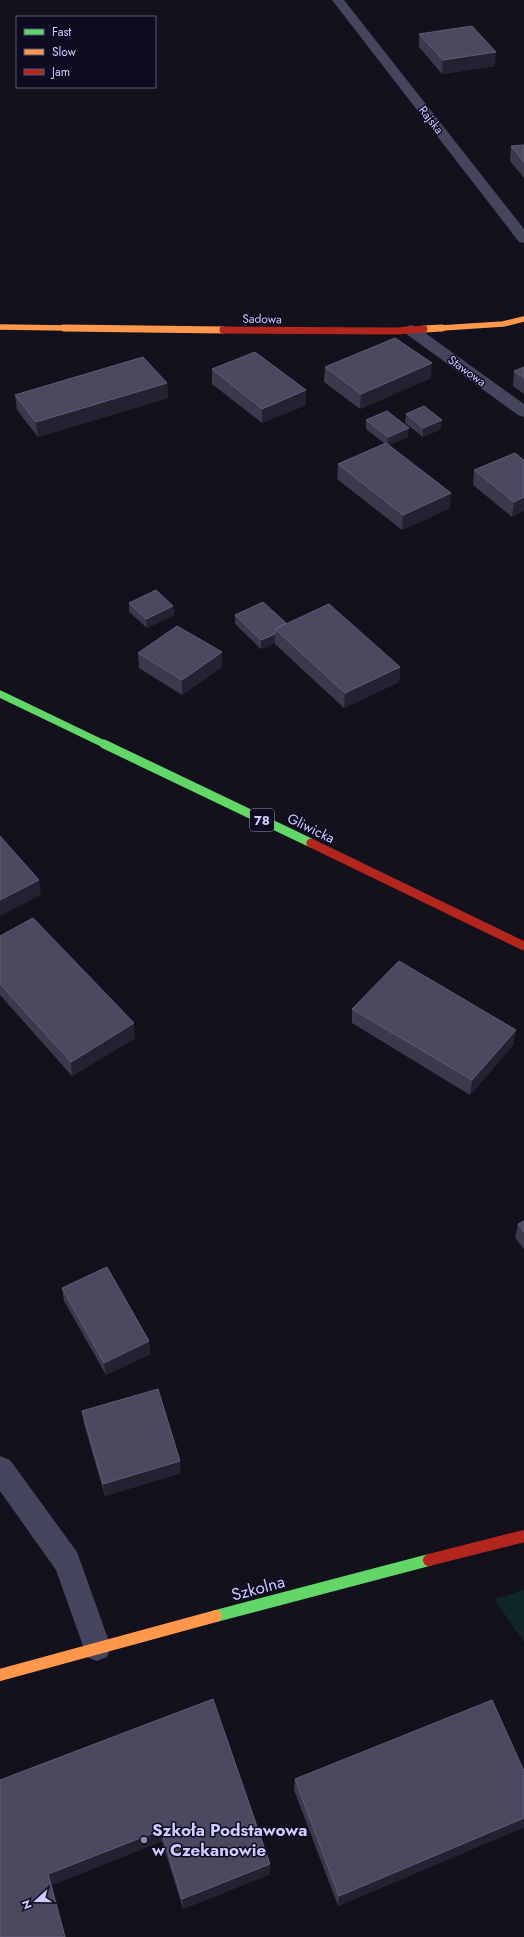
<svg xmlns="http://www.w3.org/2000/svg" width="524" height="1937" font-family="Jost,sans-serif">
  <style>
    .green { fill: #0f2726 }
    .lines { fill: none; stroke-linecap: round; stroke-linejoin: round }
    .lane { fill: #45465e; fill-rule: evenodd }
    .street { fill: #45465e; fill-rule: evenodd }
    .fast-far2 { stroke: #63d668; stroke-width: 7 }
    .fast-far1 { stroke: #63d668; stroke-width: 9 }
    .fast { stroke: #63d668; stroke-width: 12 }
    .slow-far2 { stroke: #ff974d; stroke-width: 5.5 }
    .slow-far1 { stroke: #ff974d; stroke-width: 7 }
    .slow { stroke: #ff974d; stroke-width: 12 }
    .jam-far2 { stroke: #b3261e; stroke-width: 7 }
    .jam-far1 { stroke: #b3261e; stroke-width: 9 }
    .jam { stroke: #b3261e; stroke-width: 12 }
    .wall { fill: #3b394c }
    .shaded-wall { fill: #242231 }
    .building { fill: #4b4960; stroke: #5f5d79 }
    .poi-dot { fill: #8c8bb0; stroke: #0e0c21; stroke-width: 1.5 }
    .labels { text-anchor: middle; stroke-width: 3; stroke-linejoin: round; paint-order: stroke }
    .far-street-label { font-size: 12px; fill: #ceccff; stroke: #0e0c21 }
    .shield { fill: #0e0c21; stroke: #9492bc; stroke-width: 1 }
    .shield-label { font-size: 13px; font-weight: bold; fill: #ceccff }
    .street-label { font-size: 14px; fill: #ceccff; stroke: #0e0c21 }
    .near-street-label { font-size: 17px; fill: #ceccff; stroke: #0e0c21 }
    .near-poi-label { font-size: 17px; font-weight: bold; fill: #ceccff; stroke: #0e0c21; text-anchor: start }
  </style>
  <rect width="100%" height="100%" fill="#12111c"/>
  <!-- green -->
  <path class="green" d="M524,1590v52l-30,-43z"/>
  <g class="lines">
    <!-- lane -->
    <path class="lane" d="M332,0h12l180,229v14l-5,-1z"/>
    <!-- street -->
    <path class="street" d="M411,325l6,2 107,77v13l-6,-2 -113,-82 -2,-3 2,-3z
      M0,1456l10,4 67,92 34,95 -4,10 -10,4 -10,-4 -31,-87 -56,-79z"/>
    <!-- fast-far2 -->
    <path class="fast-far2" d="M0,694l106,51"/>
    <!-- fast-far1 -->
    <path class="fast-far1" d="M104,744l207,99"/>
    <!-- fast -->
    <path class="fast" d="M216,1616l213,-56"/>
    <!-- slow-far2 -->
    <path class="slow-far2" d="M0,327l139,2
      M426,329l77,-5 21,-5"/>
    <!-- slow-far1 -->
    <path class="slow-far1" d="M64,328l159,2
      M424,329l18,-1"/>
    <!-- slow -->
    <path class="slow" d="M0,1675l216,-59"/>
    <!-- jam-far2 -->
    <path class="jam-far2" d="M223,330l174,1 27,-2"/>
    <!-- jam-far1 -->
    <path class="jam-far1" d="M311,843l213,103"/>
    <!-- jam -->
    <path class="jam" d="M429,1560l95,-24"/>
  </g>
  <!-- wall -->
  <path class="wall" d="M419,34l76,32 -53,8 -23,-27z
    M524,145v33l-14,-17 1,-15z
    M325,367l106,11 -71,31 -36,-27z
    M524,367v27l-11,-8 1,-15z
    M212,369l94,21v15l-44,18 -50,-39z
    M167,383l1,15 -130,39 -21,-27 -2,-15z
    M406,414l35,15 -18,8 -18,-14z
    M366,420l42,17 -19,8 61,63 -48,22 -65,-51 1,-15 47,-20 -19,-15z
    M524,460l-12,57 -39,-32 1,-15z
    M129,603l44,3 1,9 -27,13 -18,-16z
    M235,615l51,8 114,44 -1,15 -55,26 -69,-64v-1l-14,6 -26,-25z
    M222,652v15l-40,28 -43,-27 -1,-15z
    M0,936l135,102 -63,38 -72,-81z
    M352,1009l162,35 -44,51 -118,-72z
    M524,1221v28l-9,-11 3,-14z
    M62,1288l87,53 1,13 -44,21 -42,-74z
    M82,1411l99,62 -76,23 -21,-72z
    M213,1699l57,175 -87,35 -21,-68 -110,44 -52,52z
    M524,1771v56l-186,79 -44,-116 1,-11z"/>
  <!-- shaded-wall -->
  <path class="shaded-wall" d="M496,52l-1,14 -53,8 1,-14z
    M432,363l-1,15 -71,31 1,-15z
    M167,383l1,15 -130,39 -2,-15z
    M306,390v15l-44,18v-14z
    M442,420l-1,9 -18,8v-9z
    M409,428l-1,9 -21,9 1,-9z
    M451,493l-1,15 -48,22 1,-15z
    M524,497v14l-12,6 2,-15z
    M173,606l1,9 -27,13 -1,-9z
    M275,634v9l-14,6v-9z
    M222,652v15l-40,28v-15z
    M400,667l-1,15 -55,26 1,-15z
    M39,880l2,15 -41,21v-16z
    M134,1023l1,15 -63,38 -1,-14z
    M516,1030l-2,14 -44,51 2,-15z
    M149,1341l1,13 -44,21 -2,-12z
    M180,1461l1,12 -76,23 -2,-12z
    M524,1818v9l-186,79 1,-10z
    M161,1830l1,11 -110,44 14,52h-1l-17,-63z
    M270,1864v10l-87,35 -1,-10z"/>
  <!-- building -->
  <path class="building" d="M472,26l24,26 -53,8 -24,-26z
    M524,145v17l-13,-16z
    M395,338l37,25 -71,31 -36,-27z
    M255,352l51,38 -44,19 -50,-40z
    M143,357l24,26 -131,39 -21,-27z
    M524,367v11l-10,-7z
    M424,406l18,14 -19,8 -17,-14z
    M387,411l22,17 -21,9 -22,-17z
    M386,443l65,50 -48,22 -65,-51z
    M515,453l9,7v37l-10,5 -40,-32z
    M156,590l17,16 -27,13 -17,-16z
    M263,602l23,21 -11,6v5l-14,6 -26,-25z
    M329,604l71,63 -55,26 -70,-64z
    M177,626l45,26 -40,28 -44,-27z
    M0,836l39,44 -39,20z
    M33,918l101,105 -63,39 -71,-78v-48z
    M399,961l117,69 -44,50 -120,-71z
    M524,1221v11l-6,-8z
    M107,1267l42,74 -45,22 -42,-75z
    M158,1389l22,72 -77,23 -21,-73z
    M213,1699l57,165 -88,35 -21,-69 -113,44 17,63h-65v-157z
    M492,1700l32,71v47l-185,78 -44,-117z"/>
  <!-- markers -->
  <circle class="poi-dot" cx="144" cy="1840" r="4"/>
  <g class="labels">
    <!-- far-street labels -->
    <g class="far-street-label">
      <text transform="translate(431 120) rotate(52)" y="4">Rajska</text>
      <text transform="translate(262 319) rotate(1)" y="4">Sadowa</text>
      <text transform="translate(467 371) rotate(36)" y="4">Stawowa</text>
    </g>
    <!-- shield labels -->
    <rect class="shield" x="250" y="809" width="24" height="22" rx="3"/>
    <g class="shield-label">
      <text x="262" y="825">78</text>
    </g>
    <!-- street labels -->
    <g class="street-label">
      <text transform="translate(311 828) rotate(26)" y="5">Gliwicka</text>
    </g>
    <!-- near-street labels -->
    <g class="near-street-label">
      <text transform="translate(258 1588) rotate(-15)" y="6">Szkolna</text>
    </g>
    <!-- near-poi labels -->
    <g class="near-poi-label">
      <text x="152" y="1836">Szkoła Podstawowa<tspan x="152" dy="20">w Czekanowie</tspan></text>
    </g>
  </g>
  <!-- legend -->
  <rect x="16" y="16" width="140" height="72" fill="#0e0c21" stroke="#5b597a"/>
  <rect x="24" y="29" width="20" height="6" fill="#63d668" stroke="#5b597a"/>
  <text x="52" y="36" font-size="12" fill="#ceccff">Fast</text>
  <rect x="24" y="49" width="20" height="6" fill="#ff974d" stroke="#5b597a"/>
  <text x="52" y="56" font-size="12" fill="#ceccff">Slow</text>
  <rect x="24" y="69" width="20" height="6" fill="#b3261e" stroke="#5b597a"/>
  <text x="52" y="76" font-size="12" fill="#ceccff">Jam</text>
  <!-- north arrow -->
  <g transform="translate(36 1901) rotate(249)" stroke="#0e0c21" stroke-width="3" paint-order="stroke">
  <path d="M0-3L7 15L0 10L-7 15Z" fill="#ceccff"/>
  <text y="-6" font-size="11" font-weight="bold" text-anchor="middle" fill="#ceccff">N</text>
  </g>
</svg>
